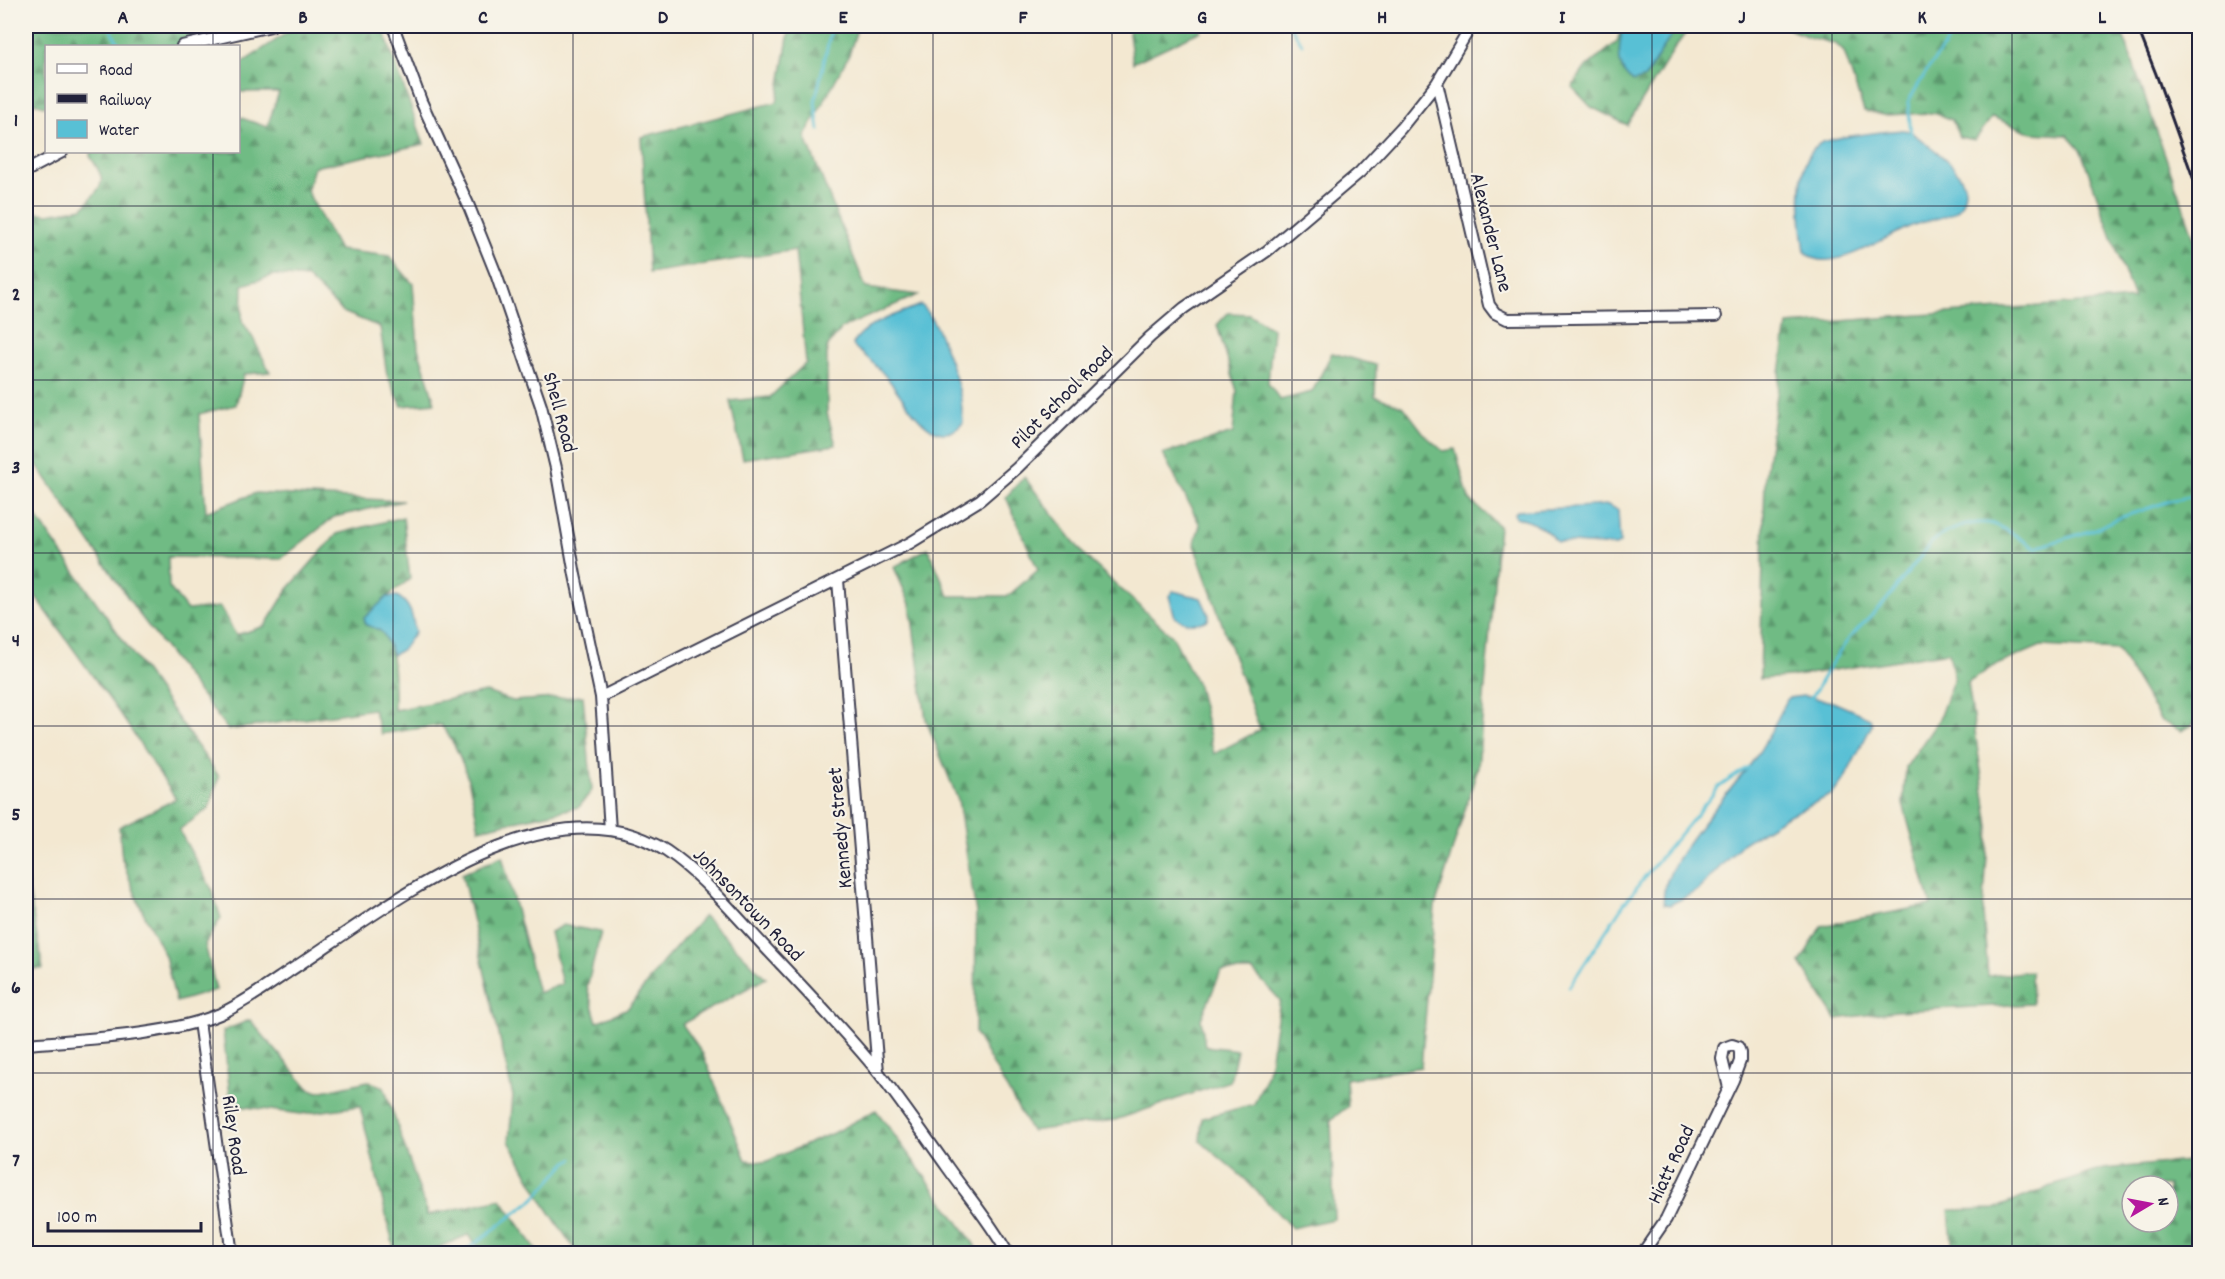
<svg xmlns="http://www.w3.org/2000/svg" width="2225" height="1279" font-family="Dekko,sans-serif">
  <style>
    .forest { fill: url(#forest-firs); stroke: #486e60; stroke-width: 1.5; fill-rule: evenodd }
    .water { fill: #58c0d5; stroke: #3d7188; stroke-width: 1.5 }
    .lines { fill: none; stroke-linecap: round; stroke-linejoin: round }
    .stream { stroke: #58c0d5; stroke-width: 3 }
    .minor-casing { stroke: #414052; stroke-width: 14 }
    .minor { stroke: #fff; stroke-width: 10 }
    .rail { stroke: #22223b; stroke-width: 3 }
    .grid { fill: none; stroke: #22223b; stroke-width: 1.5; stroke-opacity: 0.55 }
    .labels { text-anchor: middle; stroke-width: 4.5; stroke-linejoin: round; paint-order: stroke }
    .street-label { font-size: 21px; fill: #22223b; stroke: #f7f3e8 }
    .neatline { fill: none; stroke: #22223b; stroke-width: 2 }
    .grid-label { font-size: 20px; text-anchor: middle; font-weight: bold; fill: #22223b }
  </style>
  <defs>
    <pattern id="forest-firs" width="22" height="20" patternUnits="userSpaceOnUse" patternTransform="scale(1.5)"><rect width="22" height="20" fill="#6fbb84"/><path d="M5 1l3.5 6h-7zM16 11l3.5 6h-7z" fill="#5b986d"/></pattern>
  </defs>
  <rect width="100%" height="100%" fill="#f7f3e8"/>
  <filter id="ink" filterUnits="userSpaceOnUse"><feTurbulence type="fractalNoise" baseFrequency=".0167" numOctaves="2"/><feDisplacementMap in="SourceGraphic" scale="12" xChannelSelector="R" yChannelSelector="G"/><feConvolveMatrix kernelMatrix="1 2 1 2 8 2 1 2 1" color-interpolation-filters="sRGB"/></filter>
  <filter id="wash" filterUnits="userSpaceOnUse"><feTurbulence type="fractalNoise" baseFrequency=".008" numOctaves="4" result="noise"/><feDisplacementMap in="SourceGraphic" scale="24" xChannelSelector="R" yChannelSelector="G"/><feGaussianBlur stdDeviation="1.35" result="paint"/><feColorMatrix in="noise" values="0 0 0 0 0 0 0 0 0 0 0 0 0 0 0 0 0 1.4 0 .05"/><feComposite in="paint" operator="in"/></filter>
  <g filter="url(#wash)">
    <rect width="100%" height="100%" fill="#f3e8d1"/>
    <!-- forest -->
    <path class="forest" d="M26,26h216l-34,20h-162v59l-2,1 -18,-6z
      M297,26h85l42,118 -110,23 -7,24 32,59 50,6 24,28 5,64 17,55 -33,3 -15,-31 -7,-48 -37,-15 -36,-34 -32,-3 -32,10 -1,36 11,17 17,34 -26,2 -8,31 -37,9 7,98 50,-19 147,8 -69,16 -53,42 -113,-2 1,30 18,23 33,-3 16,28 29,-9 23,-37 49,-55 66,-17 7,62 -23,18 -21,28c6,2 12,2 17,7 13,13 11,59 11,78l92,-18 27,9 70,-5 9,94 -13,17 -100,22c-7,-36 -14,-75 -38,-104l-60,9 -8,-25 -145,21 -89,-116 -113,-165v-238l22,3 35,-6c20,-26 26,-23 7,-52l1,-4h147l1,-35 28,10 12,-35h-40v-27z
      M790,26h68l-9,29 -44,81 61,152 52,7 -76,33 -15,19v66l9,32 -93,14 -13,-58 40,-4 36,-34 -11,-113 -146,23 -8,-136 136,-35z
      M1128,26h73v5l-68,32z
      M1622,26h69l-15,20 -49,79 -36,-18 -19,-20 13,-19 32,-26z
      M1781,26h339l79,226 1,382 -9,1c4,22 16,65 5,85 -2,6 -10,8 -15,11l-20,-10 -43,-71 -77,-4 -49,21 -24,16 21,144 -6,86 5,63 43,-5 1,33 -136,7 -60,8 -36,-56 21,-37 110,-21 -28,-101 3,-37 32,-46 16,-43 -5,-26 -160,25 -29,2 5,-202 22,-152 347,-26 -53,-148 -14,-16 -35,-2 -40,-16 -17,23 -16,-3 -7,-17 -18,-7 -51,2 -19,-4 -20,-59 -8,-8 -27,-7z
      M1228,313l21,1 24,15 -5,54 12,17 32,-8 20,-39 44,12 -1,31 29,11 21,28 18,16 12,-2 14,50 30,27 -21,241 -43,140 -14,160 -75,12 2,27 -17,14 3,99 -42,9 -47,-49 -45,-38 2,-23 52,-14 15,-35 11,-69 -27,-29h-32l-20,48 4,27 32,4 -7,31 -115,39 -84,11 -56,-98 1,-120 -18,-113 -32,-80 -16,-116 -16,-37 34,-19 21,48h59l30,-26 -32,-73 18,-20 61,79 88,81 25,49 16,68 46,-24 -66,-185 6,-20 -37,-71 70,-21 4,-42 -20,-66z
      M26,502l193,275 -10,31 -30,22 32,58 10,30 -16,26 11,46 -40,12 -11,-46 -26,-52 -17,-45 -3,-32 57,-28 -51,-78 -99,-138z
      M502,856l36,137 24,-9 -12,-52 13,-7 38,7 -14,55 10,35 31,-14 35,-46 41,-46 62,62 -84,46 20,28 44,108 19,2 68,-29 43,-23 96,131 7,12h-402l-34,-51 -34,-61 4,-45 -51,-222z
      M26,877l17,92h-17z
      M250,1020l58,68 10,4 50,-11 16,6 44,128 73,-16 38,54h-55l-16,-18 -43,18h-30l-35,-147 -59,8 -70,-9 -8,-74z
      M2199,1160v93h-246l-4,-43 45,-1 58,-23 51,-17zM2132,1186h36v36h-36z"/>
    <!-- water -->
    <path class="water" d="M1623,26h54l-32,52 -11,4c-20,-12 -15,-37 -11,-56z
      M1902,130l8,1c16,13 54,37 55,59 0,7 -4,17 -9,21 -11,8 -34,10 -47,16 -22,9 -86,52 -104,24 -4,-26 -12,-90 14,-107 13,-8 65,-12 83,-14z
      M921,305c15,11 37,75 40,95 1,7 1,15 2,23 -29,33 -58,-24 -75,-44 -10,-12 -22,-23 -34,-32l-1,-3c9,-20 48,-31 68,-39z
      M1608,505l10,5 2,33 -4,3 -59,-4c-14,-16 -21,-19 -42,-25l-1,-4 2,-2z
      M1173,591l28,7 8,17 -1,5c-11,5 -23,4 -33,-3l-6,-21z
      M397,596c14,8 16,21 18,36l-12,17 -10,6c-11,-19 -3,-23 -27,-30l-2,-7 23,-21z
      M1804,696l29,6 37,16 2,7 -26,51 -13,18 -48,23 -42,26 -46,48 -27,14 -6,-1c-8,-39 72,-116 93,-149 12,-18 21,-38 31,-57z"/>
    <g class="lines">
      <!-- stream -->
      <path class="stream" d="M109,26l11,20
        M1290,26l12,18
        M819,130l-4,-28 17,-76
        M1911,135l-3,-33 18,-30 32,-46
        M1810,700l21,-36 19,-27 34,-34 48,-61c16,-13 46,-25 66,-16 13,5 25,15 37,22l58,-18 26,-12 54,-18 27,-5
        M1569,987l52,-79 25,-33 73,-88 29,-20
        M461,1254l73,-55 33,-37 6,-3"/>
    </g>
  </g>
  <g filter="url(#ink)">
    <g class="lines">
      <!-- minor casing -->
      <g class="minor-casing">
        <path id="minor" d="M393,26l28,75 47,103 28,70 45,132 15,62 19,107 26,122 9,133
          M182,46l89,-20
          M1437,83l52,222 6,8 12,6 209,-3
          M26,171l36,-19
          M838,580l40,492
          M601,697l309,-154 70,-43 37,-32 133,-131 34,-29 83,-57 93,-79 41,-44 36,-45 34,-57
          M199,1022l33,232
          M26,1044c57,-5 142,-8 194,-30 24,-11 46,-27 68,-42 98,-64 270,-205 388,-114 38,29 70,70 104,105 33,35 68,72 99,110 24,31 46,63 69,95 20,28 43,55 60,86
          M1642,1254l24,-35 67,-139 7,-19v-9l-2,-5 -6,-2 -8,3 -2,11 7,29"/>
      </g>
      <!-- minor -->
      <use href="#minor" class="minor"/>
      <!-- rail -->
      <path class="rail" d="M2137,26l19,48 44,123"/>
    </g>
  </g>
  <!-- grid -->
  <path class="grid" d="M213,26v20M393,26v1228M573,26v1228M753,26v1228M933,26v1228M1112,26v1228M1292,26v1228M1472,26v1228M1652,26v1228M1832,26v1228M2012,26v1228M213,152v1102M26,206h2174M26,380h2174M26,553h2174M26,726h2174M26,899h2174M26,1073h2174"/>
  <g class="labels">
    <!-- street labels -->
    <g class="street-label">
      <text transform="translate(1492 232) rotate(76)" y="7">Alexander Lane</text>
      <text transform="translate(1061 397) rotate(-45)" y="7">Pilot School Road</text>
      <text transform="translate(561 412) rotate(75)" y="7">Shell Road</text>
      <text transform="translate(839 828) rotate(-95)" y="7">Kennedy Street</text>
      <text transform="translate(749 904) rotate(46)" y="7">Johnsontown Road</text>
      <text transform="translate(235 1135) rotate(82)" y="7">Riley Road</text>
      <text transform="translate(1670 1164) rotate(-65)" y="7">Hiatt Road</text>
    </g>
  </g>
  <!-- margin -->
  <rect width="2225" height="1279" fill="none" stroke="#f7f3e8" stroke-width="66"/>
  <!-- legend -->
  <rect x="45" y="45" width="195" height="108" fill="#f7f3e8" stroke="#a29fa3" stroke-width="1.5"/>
  <rect x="57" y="64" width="30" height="9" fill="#ffffff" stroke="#a29fa3" stroke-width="1.5"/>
  <text x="99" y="75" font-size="18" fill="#22223b">Road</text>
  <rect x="57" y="94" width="30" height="9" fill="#22223b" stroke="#a29fa3" stroke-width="1.5"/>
  <text x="99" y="105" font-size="18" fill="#22223b">Railway</text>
  <rect x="57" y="120" width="30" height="18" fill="#58c0d5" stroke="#a29fa3" stroke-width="1.5"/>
  <text x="99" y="135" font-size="18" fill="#22223b">Water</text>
  <!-- north arrow -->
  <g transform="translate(2150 1204) rotate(80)"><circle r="28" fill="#f7f3e8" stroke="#a29fa3" stroke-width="1.5"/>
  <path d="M0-4.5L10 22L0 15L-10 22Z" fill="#b5179e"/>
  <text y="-9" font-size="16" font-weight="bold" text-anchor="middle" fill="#22223b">N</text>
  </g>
  <!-- scale -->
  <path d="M48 1222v9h153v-9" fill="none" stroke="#22223b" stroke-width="3"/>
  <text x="57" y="1222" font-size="18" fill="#22223b" stroke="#f7f3e8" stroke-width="4.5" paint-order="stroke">100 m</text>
  <rect x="33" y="33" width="2159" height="1213" class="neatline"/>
  <g class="grid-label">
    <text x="123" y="23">A</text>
    <text x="303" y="23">B</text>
    <text x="483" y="23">C</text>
    <text x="663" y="23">D</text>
    <text x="843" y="23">E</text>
    <text x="1023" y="23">F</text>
    <text x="1202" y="23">G</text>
    <text x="1382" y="23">H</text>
    <text x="1562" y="23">I</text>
    <text x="1742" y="23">J</text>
    <text x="1922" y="23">K</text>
    <text x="2102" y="23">L</text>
    <text x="16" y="126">1</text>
    <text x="16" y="300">2</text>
    <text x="16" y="473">3</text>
    <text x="16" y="646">4</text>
    <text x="16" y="820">5</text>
    <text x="16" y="993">6</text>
    <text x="16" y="1166">7</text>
  </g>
</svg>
